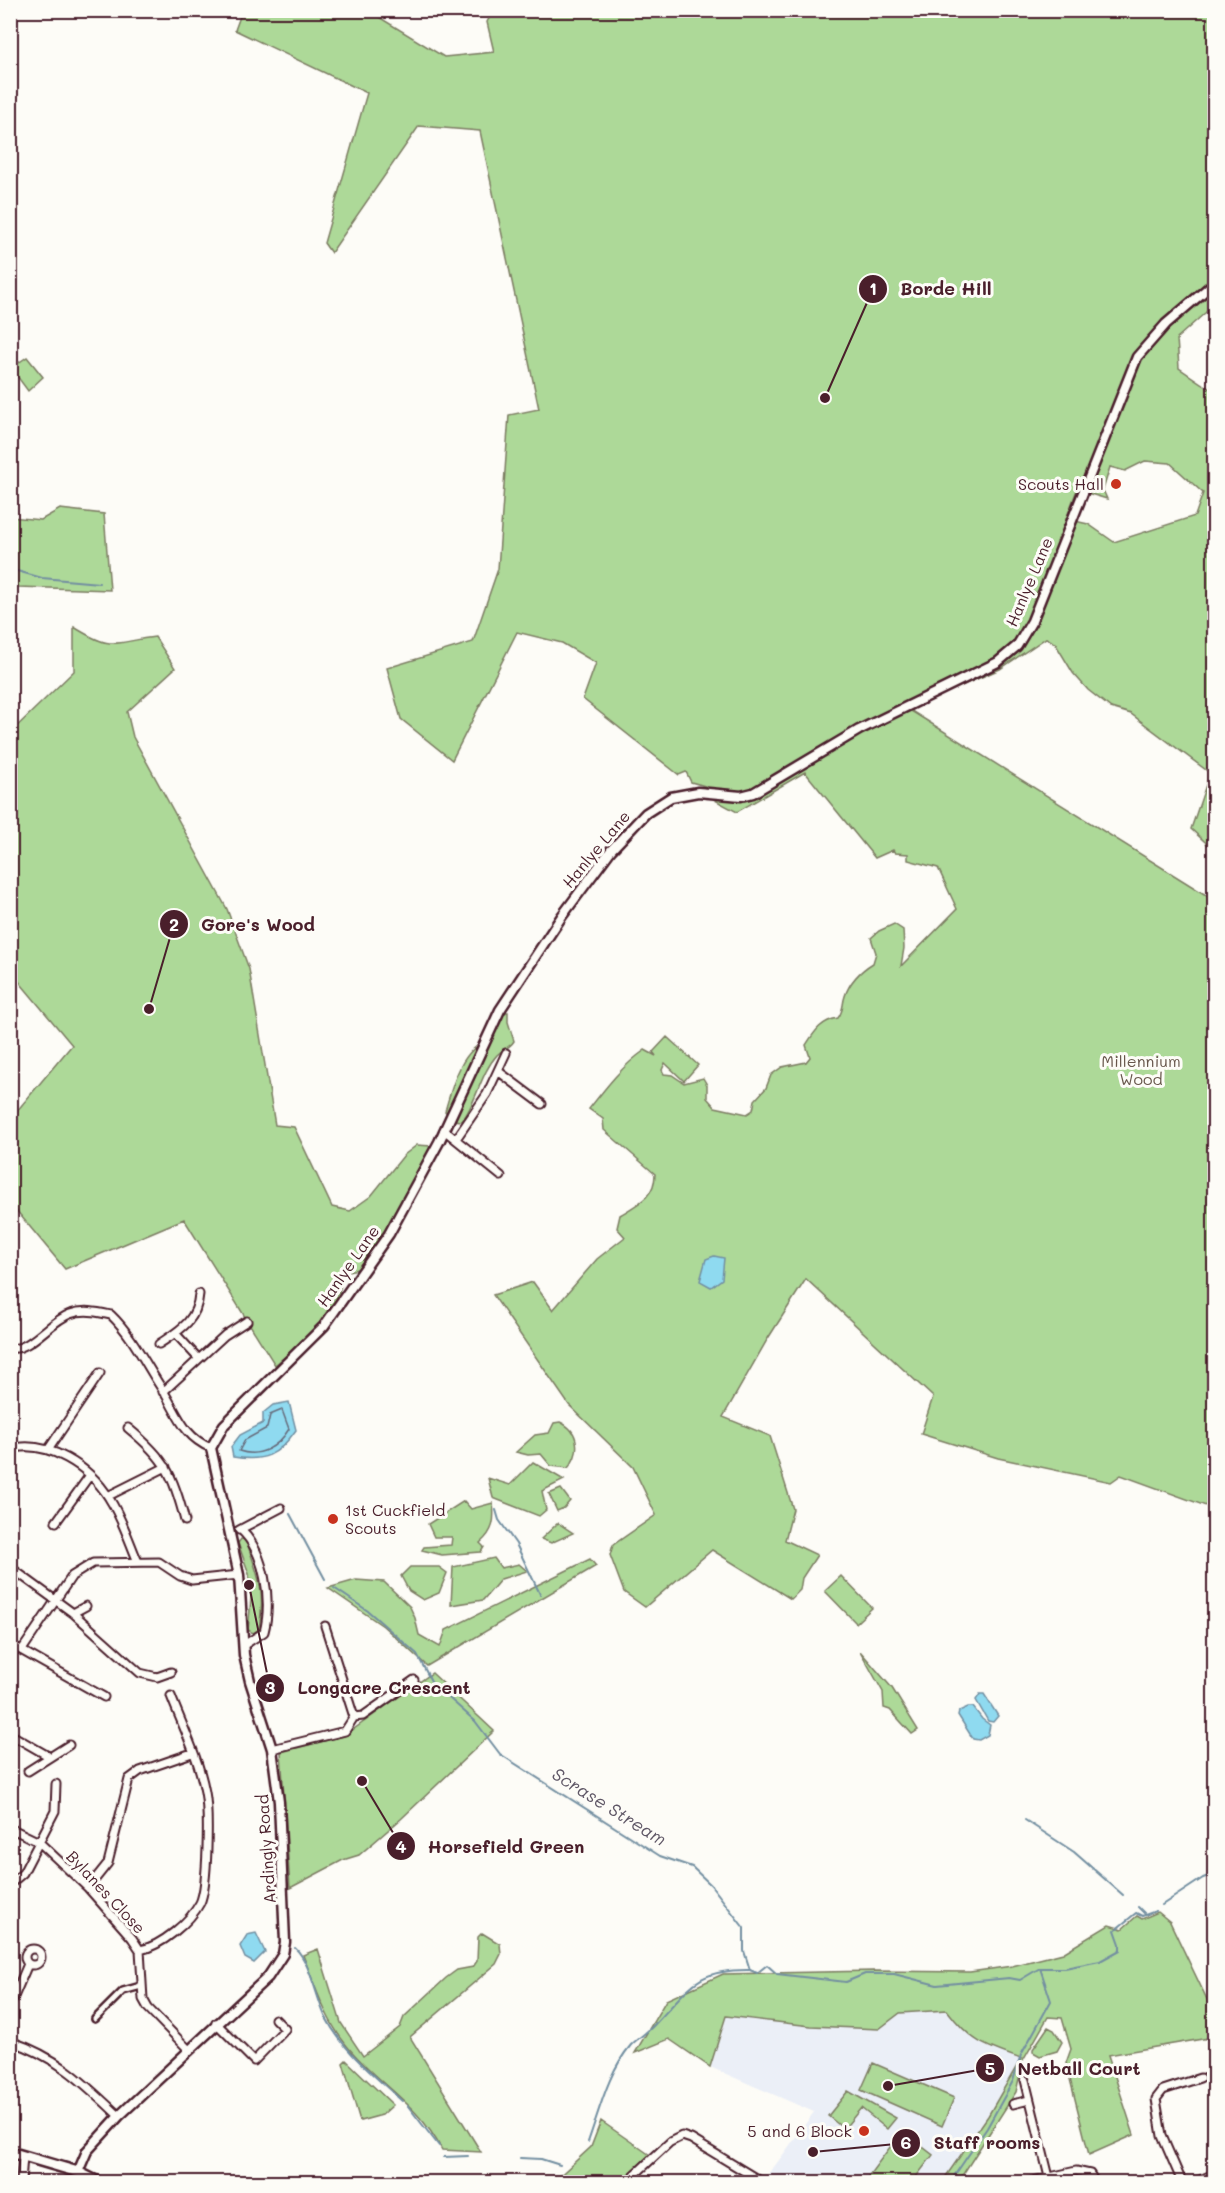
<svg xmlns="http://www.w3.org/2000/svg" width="1225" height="2193" font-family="Mali,sans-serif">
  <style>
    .built { fill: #ebeff7 }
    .green { fill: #add998; stroke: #7c7c62; stroke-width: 1.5; fill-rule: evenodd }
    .water { fill: #8fdaf0; stroke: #738fa1; stroke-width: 1.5 }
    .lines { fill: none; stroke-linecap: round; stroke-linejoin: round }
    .shore { stroke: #666a7a; stroke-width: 1.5 }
    .stream { stroke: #738fa1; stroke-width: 2 }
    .pedestrian-casing { stroke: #4a1f2b; stroke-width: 10 }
    .minor-casing { stroke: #4a1f2b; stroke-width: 11 }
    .tertiary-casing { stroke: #4a1f2b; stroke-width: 13 }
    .secondary-casing { stroke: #4a1f2b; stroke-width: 14 }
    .pedestrian { stroke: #fdfcf7; stroke-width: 5 }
    .minor { stroke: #fdfcf7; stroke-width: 7 }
    .tertiary { stroke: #fdfcf7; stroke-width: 8 }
    .secondary { stroke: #fdfcf7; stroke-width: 9 }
    .poi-dot { fill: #c8321e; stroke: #fdfcf7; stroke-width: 2 }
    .labels { text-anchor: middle; stroke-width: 6; stroke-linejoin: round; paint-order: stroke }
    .poi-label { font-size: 16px; fill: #4a1f2b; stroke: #fdfcf7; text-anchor: end }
    .street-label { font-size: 16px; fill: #4a1f2b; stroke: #fdfcf7 }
    .park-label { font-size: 16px; fill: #68574c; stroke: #fdfcf7 }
    .water-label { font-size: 18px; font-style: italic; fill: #5f5766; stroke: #fdfcf7 }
    .leader { fill: none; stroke: #4a1f2b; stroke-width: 2 }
    .callout-dot { fill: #4a1f2b; stroke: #fdfcf7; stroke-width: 2 }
    .mark-label { font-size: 18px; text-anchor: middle; font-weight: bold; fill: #fff }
    .callout-label { font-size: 18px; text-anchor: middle; font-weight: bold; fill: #4a1f2b; stroke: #fdfcf7; stroke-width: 6; stroke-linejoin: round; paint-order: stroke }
  </style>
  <rect width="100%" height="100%" fill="#fdfcf7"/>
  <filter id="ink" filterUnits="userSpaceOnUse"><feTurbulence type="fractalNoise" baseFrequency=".0167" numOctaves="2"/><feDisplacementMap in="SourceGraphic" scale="12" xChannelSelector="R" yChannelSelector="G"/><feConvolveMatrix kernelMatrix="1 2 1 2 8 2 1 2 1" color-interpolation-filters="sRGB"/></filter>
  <g filter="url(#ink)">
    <!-- built -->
    <path class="built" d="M723,1974l320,47 -55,95 -46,66h-179l51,-70 -104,-45 -41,-29z"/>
    <!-- green -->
    <path class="green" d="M242,11h127l75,46 50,-5 -7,-30 6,-11h721v294l-37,33 2,30 35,24v458l-23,-21 19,-56 -79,-59 -20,-6 -23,-18 -15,-17 -18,-30 -9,-5 -46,31 -92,40 306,191v609l-93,-34 -10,7 -113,-24 -77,-24 12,-37 -127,-118 -39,61 -44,77 47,19 23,73 -8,31 32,15 -15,23 -2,12 -9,9 -79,-49 -67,57 -21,-15 -14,-37 3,-10 43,-30 -23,-48 -64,-62 -76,-110 40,-13 20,28 44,-51 28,-22 -8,-9 3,-13c18,-11 35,-18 35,-41l-51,-44 -1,-11 -14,-10c17,-22 33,-43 56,-59l11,6 -3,-4 14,-15 31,28 -14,16 -19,-18 -3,7 2,4 8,1 12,8 19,-5 4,7v13l8,9 32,7 6,-4 2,-10 11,-12 5,-13 11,-8 24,-5 4,-5 -4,-12c9,-14 15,-24 32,-27 6,-8 4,-13 7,-22 5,-15 15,-25 28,-33l3,-10 -5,-15 8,-7 15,-7 9,6 1,18 -3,18 56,-57 -19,-41 -30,-8v-6l-13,-1 -2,-3 -18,8 -70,-86 -68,40 -24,-13 -8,-13 -14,-4 -5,-10 -7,3 -96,-76 13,-36 -34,-20 -45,-11 -65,128 -51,-41 -14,-51 86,-26 25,-73 11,-154 30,-6 -59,-278 -61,-5 -88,127 -7,-10 43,-150 -132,-63zM1145,461l25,2 33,30 -8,23 -81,26 -26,-18 -22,-5 11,-29 30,9 -4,-9 7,-23 15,4z
      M27,357l16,20 -15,14 -17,-23z
      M60,509l44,5 6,76 -92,-3 -7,-5v-65l30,3z
      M74,627c40,25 39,15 81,10l20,31 -48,44 6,25 94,172 22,60 26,156 19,2 38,80 18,4 21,-15 33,-41 13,-10 14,1c-20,43 -43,84 -73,123l-16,3c1,39 -39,70 -67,93l-91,-146 -119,50 -54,-65v-86l61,-73 -61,-73 -1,-239 64,-62z
      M503,1012h5v10l6,19c-5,8 -11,7 -17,14 -17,19 -20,47 -35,66l-10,-1 -7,-9c7,-24 16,-63 43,-70z
      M560,1422c20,9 21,31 8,46l-17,-2 -10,-12 -13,1 -12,-3 19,-17 14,-2 5,-10z
      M533,1462l31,18 -22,11 4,19 -7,6 -46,-18 -5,-20 22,7z
      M561,1489l9,12 -6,7 -7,3 -8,-17z
      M464,1501l7,8 22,-6c2,17 1,28 -13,40l4,4 -3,5 -39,3 -20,-5 2,-3 27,-2 1,-8h-18l-6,-13z
      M558,1523l15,10 -22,10 -10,-4z
      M241,1539l5,1c12,36 20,50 13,89l-6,4 -5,-3 3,-32 -2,-24 -11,-31z
      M494,1558l7,10 18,-4 8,7 -26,8 -18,21 -32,5 2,-38z
      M590,1559l6,7 -169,100 -44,-40 -55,-38 28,-8 28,2 26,25 5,11 4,17 21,12 6,-17z
      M410,1567h29l8,6 -8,20 -16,7 -14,-9 -8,-15z
      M841,1576l31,32 -16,15 -31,-32z
      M860,1651l32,37 26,42 -6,4 -22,-24 -6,-2 -1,-16z
      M432,1673l62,58 -93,88 -42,36 -16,5 -53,28 -9,-136 63,-16z
      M1158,1912l12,10 44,92v23l-106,18 26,80 -45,20 -23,-92 5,-14 -9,-31 -14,-1 -25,44 -7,31 -58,90h-16l46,-66 33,-57c-37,-13 -50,-17 -74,-49l-47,3 -21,16 -68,-3 -85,-10 -16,51 -41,-28 -34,14 31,-53 57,-26 152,-3 95,1 42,-6 51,-13 46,-28 13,4 15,-13 5,3z
      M482,1933l18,11 1,10 -5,10 -86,73 71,115 -39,-2c-25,-48 -63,-65 -95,-104 -22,-27 -32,-60 -44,-91l15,-6 23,74 22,33 37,-29 4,-10 42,-39 11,-8 16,-3 4,-6 1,-24z
      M1048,2027l6,3 8,12 -5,9 -17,5 -7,-4v-3z
      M346,2060l47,45 -11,10 -22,6 -17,-58z
      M873,2063l81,35 -12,28 -81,-36z
      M848,2091l48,27 -9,11 -26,-21 -17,21 -16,-13z
      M601,2121l49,34 -29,27h-68l38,-35z
      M902,2131l31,24 -21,27h-48z"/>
    <!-- water -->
    <path class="water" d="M714,1256l10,2 -2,21 -11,8 -11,-6 6,-22z
      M289,1402l7,28c-18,26 -32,32 -63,27l-2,-10 9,-12 23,-12v-10l10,-8z
      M980,1694h4l14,22 -5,6 -5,-1 -12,-21z
      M968,1707h5l9,12 8,6 -2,10 -9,5 -6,-1 -15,-24 1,-4z
      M256,1933l9,19 -11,11 -9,-5 -5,-12 7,-11z"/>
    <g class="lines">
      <!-- shore -->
      <path class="shore" d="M282,1410l7,19c-11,18 -29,29 -50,22l6,-11 22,-12 3,-13z"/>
      <!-- stream -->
      <path class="stream" d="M10,569l32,9 57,5
        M496,1510l3,10 17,24 24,50
        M290,1514l35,65
        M334,1588l34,23 49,43 15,29 43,38 25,33 160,102 32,11 19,18 33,43v23l6,19 7,3 10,-8 10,9 69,8 19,-8h29l43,11 72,-7 11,2 20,-12h25l35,-7 20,-11v-6l-5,-14 21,-17 6,3 14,-5
        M1025,1820l49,32 49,43
        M1162,1905l41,-27 11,-4
        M1138,1907l6,6
        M295,1948c15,13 21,49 30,68 18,35 49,59 77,85
        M408,2106l31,40
        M588,2142c12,-33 20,-70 43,-97 8,-8 17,-13 24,-21 35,-36 40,-55 95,-54
        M444,2157l24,-1
        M520,2158l21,1 19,6
        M950,2182l37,-54 26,-47 8,-26 30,-54 -11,-33"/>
      <!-- pedestrian casing -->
      <g class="pedestrian-casing">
        <path id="pedestrian" d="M95,2019l28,-28 18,-5"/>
      </g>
      <!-- minor casing -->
      <g class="minor-casing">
        <path id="minor" d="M498,1071l44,33
          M444,1130l57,46
          M456,1139l31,-45 19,-41
          M175,1333l23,25
          M159,1344c21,-14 38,-23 40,-50
          M10,1348c19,4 40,-27 60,-34 14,-5 27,-2 41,1 22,21 36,52 53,77 14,23 20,45 47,56
          M163,1392l62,-57 22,-14
          M10,1394l2,2
          M128,1428c38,31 45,46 57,93
          M10,1449c38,-10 80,18 99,49 13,20 20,43 29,64
          M48,1450l52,-77
          M108,1496l58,-29
          M56,1522l34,-47
          M239,1530l42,-22
          M241,1530c24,22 31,71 23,102l-20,13
          M10,1567l63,46 67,60 17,4 14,-5
          M73,1613l13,-7
          M325,1626l29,91
          M10,1644l94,53
          M22,1650l50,-74 21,-13 66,-1 21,14 12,4 47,-5
          M10,1734l40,23
          M272,1749l73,-18 9,-14 9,-1 51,-36
          M28,1771l41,-26
          M10,1828l29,14 49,46 44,50 8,12 3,49 5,9 40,41
          M10,1884l13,-11 32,-62 1,-27
          M88,1888l20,-25 21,-84 11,-8 52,-18
          M25 1957a8 8 0 1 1 16 0a8 8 0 1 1-16 0Z
          M140,1950c21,-4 50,-28 60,-47 8,-17 9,-91 5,-111 -6,-33 -22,-65 -34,-96
          M10,2006l18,-42
          M216,2023l38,38 31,-32 -10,-10
          M10,2041c48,16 73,41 109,75
          M1025,2080l24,97
          M1013,2104l16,-4
          M380,2180l1,2
          M21,2182l2,-26
          M627,2182l43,-40 12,-6 9,3 71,43
          M1028,2182l48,-11 14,3 5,8
          M1182,2182l-20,-46 -6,-37 7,-9 37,-12
          M1195,2182l19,-8"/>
      </g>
      <!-- tertiary casing -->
      <g class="tertiary-casing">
        <path id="tertiary" d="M78,2172l9,-21 32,-35 149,-139 15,-23 2,-12 -6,-140 -7,-53 -22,-68 -6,-26 -5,-80 -28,-127 13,-23 100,-99 65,-92 50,-92 61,-132 62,-94 49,-66 35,-37 25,-16 27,-5 43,4 12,-3 106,-63 139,-68 19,-16 15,-25 105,-264 29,-33 48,-41"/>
      </g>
      <!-- secondary casing -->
      <g class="secondary-casing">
        <path id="secondary" d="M10,2152l68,20 20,10"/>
      </g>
      <!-- pedestrian -->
      <use href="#pedestrian" class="pedestrian"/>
      <!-- minor -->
      <use href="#minor" class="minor"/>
      <!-- tertiary -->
      <use href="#tertiary" class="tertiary"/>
      <!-- secondary -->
      <use href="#secondary" class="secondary"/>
    </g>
  </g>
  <!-- markers -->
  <g class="poi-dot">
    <circle cx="1116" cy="484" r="6"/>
    <circle cx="333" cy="1519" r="6"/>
    <circle cx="864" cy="2131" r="6"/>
  </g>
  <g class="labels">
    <!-- poi labels -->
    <g class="poi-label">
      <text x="1104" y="490">Scouts Hall</text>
      <text x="345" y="1516" text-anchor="start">1st Cuckfield<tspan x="345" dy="18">Scouts</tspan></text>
      <text x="852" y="2137">5 and 6 Block</text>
    </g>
    <!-- street labels -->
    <g class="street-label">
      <text transform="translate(1029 582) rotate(-67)" y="6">Hanlye Lane</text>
      <text transform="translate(596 849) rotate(-50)" y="6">Hanlye Lane</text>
      <text transform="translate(348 1266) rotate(-55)" y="6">Hanlye Lane</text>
      <text transform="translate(266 1849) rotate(-94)" y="6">Ardingly Road</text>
      <text transform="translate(106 1892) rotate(47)" y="6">Bylanes Close</text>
    </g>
    <!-- park labels -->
    <g class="park-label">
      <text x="1141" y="1067">Millennium<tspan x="1141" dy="18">Wood</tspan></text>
    </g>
    <!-- water labels -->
    <g class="water-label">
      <text transform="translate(609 1807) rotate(32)" y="6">Scrase Stream</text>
    </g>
  </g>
  <!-- callouts -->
  <path class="leader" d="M825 398L873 289M149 1009L174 924M249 1585L270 1688M362 1781L401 1846M888 2086L990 2068M813 2152L906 2143"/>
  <g class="callout-dot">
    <circle cx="825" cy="398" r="6"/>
    <circle cx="149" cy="1009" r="6"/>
    <circle cx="249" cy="1585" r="6"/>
    <circle cx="362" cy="1781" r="6"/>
    <circle cx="888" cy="2086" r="6"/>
    <circle cx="813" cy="2152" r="6"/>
    <circle cx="873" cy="289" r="15"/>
    <circle cx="174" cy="924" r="15"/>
    <circle cx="270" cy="1688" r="15"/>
    <circle cx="401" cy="1846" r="15"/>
    <circle cx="990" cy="2068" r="15"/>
    <circle cx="906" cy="2143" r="15"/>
  </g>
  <g class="mark-label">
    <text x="873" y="295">1</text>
    <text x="174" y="931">2</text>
    <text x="270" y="1694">3</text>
    <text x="401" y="1853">4</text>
    <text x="990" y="2075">5</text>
    <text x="906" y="2149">6</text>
  </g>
  <g class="callout-label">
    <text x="946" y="295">Borde Hill</text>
    <text x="258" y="931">Gore's Wood</text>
    <text x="384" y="1694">Longacre Crescent</text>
    <text x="506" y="1853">Horsefield Green</text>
    <text x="1079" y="2075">Netball Court</text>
    <text x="987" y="2149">Staff rooms</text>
  </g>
  <!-- margin -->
  <rect width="1225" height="2193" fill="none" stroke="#fdfcf7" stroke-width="36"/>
  <rect x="18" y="18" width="1189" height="2157" fill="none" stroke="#4a1f2b" stroke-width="2" filter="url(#ink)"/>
</svg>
